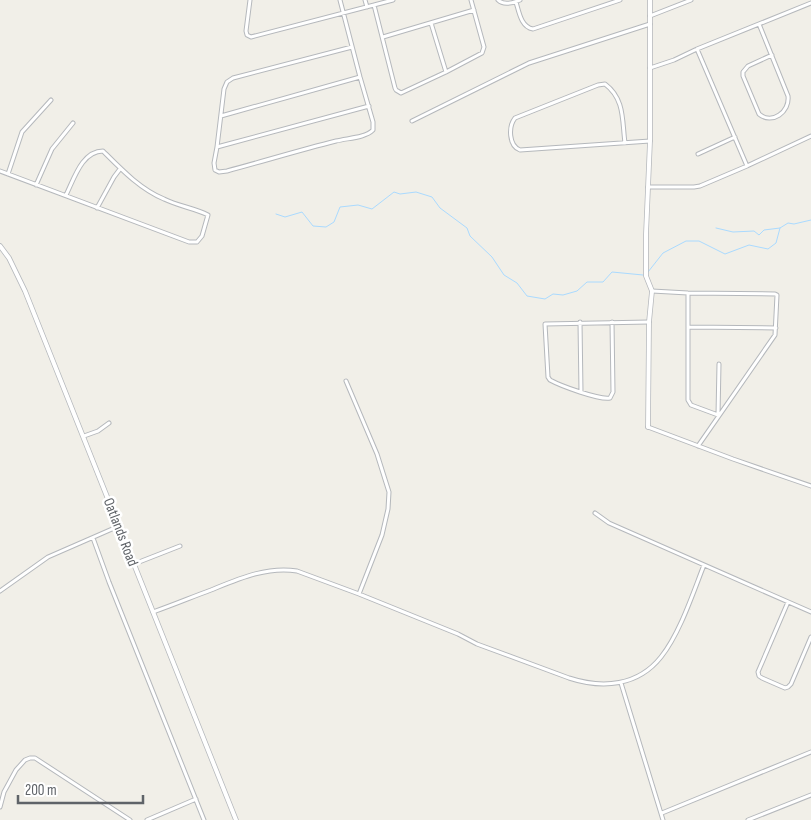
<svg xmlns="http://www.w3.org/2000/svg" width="811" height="820" font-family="'Sofia Sans Condensed',sans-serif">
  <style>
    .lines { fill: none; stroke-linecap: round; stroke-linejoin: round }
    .stream { stroke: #aadaff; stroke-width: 1 }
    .minor-casing { stroke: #b5b8bc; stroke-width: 5 }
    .tertiary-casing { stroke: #b5b8bc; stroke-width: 5.5 }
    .minor { stroke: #fff; stroke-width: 3 }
    .tertiary { stroke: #fff; stroke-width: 4 }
    .labels { text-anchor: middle; stroke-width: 5; stroke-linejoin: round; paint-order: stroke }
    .street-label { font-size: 15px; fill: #5f6368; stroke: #fff }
  </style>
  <rect width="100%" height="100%" fill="#f1efe8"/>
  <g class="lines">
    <!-- stream -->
    <path class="stream" d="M276,214l9,3 17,-5 11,14 13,1 8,-5 6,-15 18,-2 14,4 22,-17 6,2 16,-2 16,5 8,11 27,20 3,8 22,21 12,18 13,8 10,13 18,3 8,-5 10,1 14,-4 10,-9h16l9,-10 31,3
      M716,228l17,4 21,-1 5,4 5,-5 16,-2 8,-5 6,1 17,-4
      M648,272l15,-19 23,-12h13l26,13 24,-9 19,4 8,-6 4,-15"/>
    <!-- minor casing -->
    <g class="minor-casing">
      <path id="minor" d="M250,0l-4,31 1,4 4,2 142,-37
        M340,0l20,77 13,45v8c-8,8 -25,8 -37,11 -36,9 -72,20 -109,30l-8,1 -4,-2 -1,-7 3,-16 7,-58 3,-7 6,-4 119,-31
        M365,0l2,7
        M498,0c6,6 15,3 22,0
        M516,2c3,10 5,25 17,27l87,-29
        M374,5l21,83 1,2 5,3 45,-21 36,-19 2,-6 -13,-47
        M650,16l41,-16
        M431,23l15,49
        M759,24l29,72c2,16 -16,29 -29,18l-16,-38v-4l5,-6 24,-11
        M383,37l91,-27
        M697,49l50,117
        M650,68l24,-8 23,-11 114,-46
        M221,116l139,-39
        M412,121l117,-58 121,-39
        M625,143c-3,-22 0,-44 -20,-59l-7,1 -83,33c-7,9 -6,28 5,32l130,-9
        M217,147l152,-41
        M698,154l37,-17
        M0,171l189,71h8l5,-6 6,-21c-14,-7 -30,-9 -44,-16 -24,-10 -43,-30 -61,-48 -21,0 -29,28 -37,44
        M8,174l14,-42 29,-32
        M36,185l16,-36 21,-26
        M648,187h46l6,-1 47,-20 64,-30
        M97,208l17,-31 6,-8
        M652,291l36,2 87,1 2,1 -2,40 -77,111
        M688,293v107l3,5 27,10 1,-51
        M580,322l1,70
        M612,322l1,70 -3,6c-11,2 -49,-12 -60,-18l-2,-3 -3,-53 104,-2
        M688,327l88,1
        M346,381l31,73 12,38 -1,17 -6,26 -23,59
        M648,427l85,32 78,27
        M84,436l14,-5 11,-8
        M595,513l14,10 25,11 177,78
        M93,538l16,44 95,238
        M134,564l46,-18
        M0,591l48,-34 71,-31
        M788,602l-30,70 1,4 3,2 23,10 3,-1 3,-3 20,-47
        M153,612c20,-7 39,-15 58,-22 27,-11 56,-24 86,-19l62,23 99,40 19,10 92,34c34,11 69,8 92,-21 19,-24 32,-64 43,-92
        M621,683l42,137
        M0,807l4,-15 12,-22 9,-10 5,-2h5l95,62
        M662,813l149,-61
        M147,820l49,-21
        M748,820l63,-25"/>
    </g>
    <!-- tertiary casing -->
    <g class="tertiary-casing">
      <path id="tertiary" d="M0,246l9,12 16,33 211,529
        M648,427l1,-105 3,-31 -6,-15v-42l4,-93v-141"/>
    </g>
    <!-- minor -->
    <use href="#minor" class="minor"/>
    <!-- tertiary -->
    <use href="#tertiary" class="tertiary"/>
  </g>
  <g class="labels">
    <!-- street labels -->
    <g class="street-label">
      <text transform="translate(121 532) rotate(69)" y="5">Oatlands Road</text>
    </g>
  </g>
  <!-- scale -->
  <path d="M18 795v8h125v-8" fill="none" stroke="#5f6368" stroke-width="2.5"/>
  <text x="25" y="795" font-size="15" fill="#5f6368" stroke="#ffffff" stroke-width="4" paint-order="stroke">200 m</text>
</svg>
